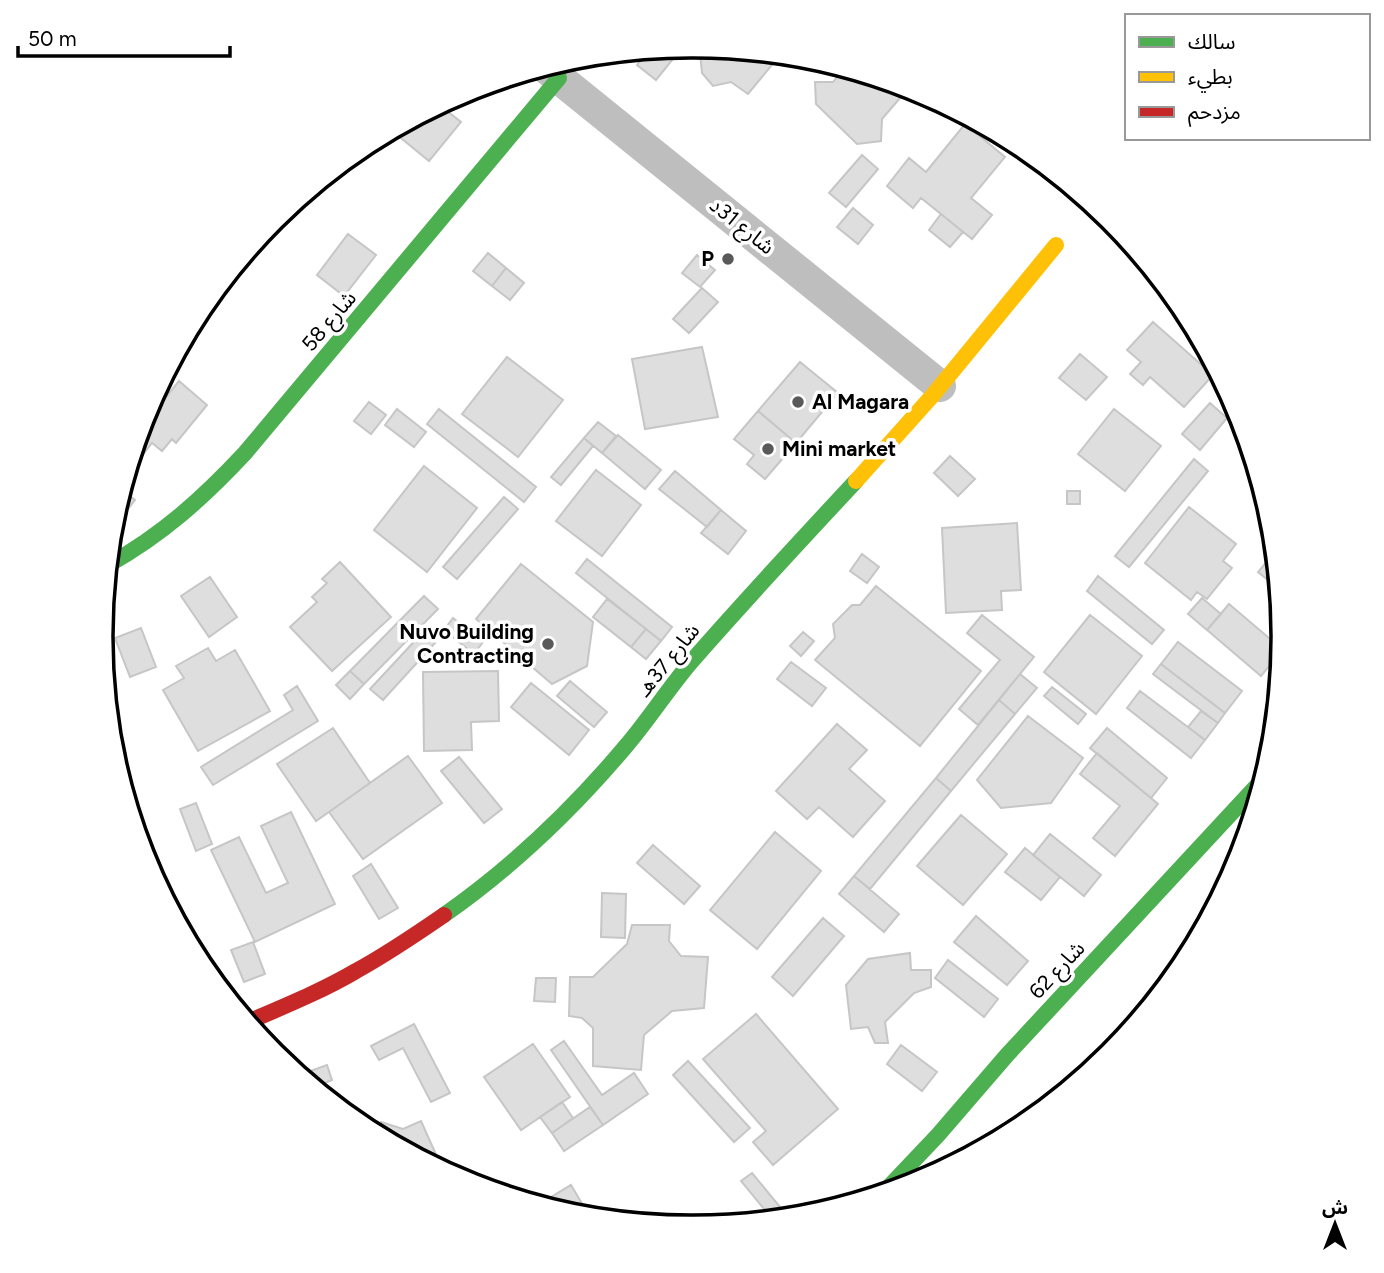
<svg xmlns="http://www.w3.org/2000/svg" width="1384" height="1273" font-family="Figtree,'Noto Sans Arabic',sans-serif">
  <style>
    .green { fill: #ebebeb }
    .building { fill: #dedede; stroke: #c6c6c6; stroke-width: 2 }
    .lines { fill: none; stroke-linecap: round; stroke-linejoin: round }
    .street { stroke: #bebebe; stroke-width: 32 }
    .fast { stroke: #4caf50; stroke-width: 16 }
    .slow { stroke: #ffc107; stroke-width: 16 }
    .jam { stroke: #c62828; stroke-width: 16 }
    .poi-dot { fill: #595959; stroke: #fff; stroke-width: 2.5 }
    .labels { text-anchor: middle; stroke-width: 7; stroke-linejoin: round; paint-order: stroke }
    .street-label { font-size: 21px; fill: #000; stroke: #fff }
    .poi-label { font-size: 21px; font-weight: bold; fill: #000; stroke: #fff; text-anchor: end }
    .rim { fill: none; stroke: #000; stroke-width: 3.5 }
  </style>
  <rect width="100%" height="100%" fill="#fff"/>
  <!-- green -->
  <path class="green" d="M111,734l75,203 -40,-75 -34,-111z"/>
  <!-- building -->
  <path class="building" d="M691,46h1l89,8 -33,40 -17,-12 -18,4 -11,-13 -2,-19z
    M672,48l-5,6 6,5 -17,21 -19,-15 12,-15z
    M844,68l32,10 24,20 -18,21 -1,22 -24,3 -41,-40 -1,-22h18z
    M449,100l-7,7 19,15 -32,39 -38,-31z
    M965,124l40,33 -34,41 21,17 -20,24 -51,-41 -8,10 -26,-22 22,-28 17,14z
    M862,155l16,14 -32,38 -17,-14z
    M308,191l-26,27 -4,-3z
    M853,208l20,17 -15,19 -21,-17z
    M941,214l22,18 -13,15 -21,-17z
    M348,234l28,21 -32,41 -27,-21z
    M488,253l18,15 -14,18 -19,-15z
    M697,255l18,15 -15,17 -18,-14z
    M506,268l18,15 -14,17 -18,-14z
    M702,288l16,14 -29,31 -16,-14z
    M1153,322l60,53 -29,32 -34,-30 -7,8 -13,-11 11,-12 -14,-12z
    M702,347l16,70 -73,12 -13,-70z
    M1080,354l27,23 -21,23 -27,-22z
    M507,357l56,43 -45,57 -56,-43z
    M800,362l38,31 -42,50 -38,-32z
    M179,381l28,24 -31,38 -4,-4 -10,12 -10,-8 -14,18 -6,-5 14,-46 6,-11 7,7z
    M369,402l17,13 -15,19 -17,-13z
    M1210,403l17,15 -27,32 -18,-16z
    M397,409l29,23 -12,15 -29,-22z
    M439,409l97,78 -12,15 -97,-78z
    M1114,409l47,37 -36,45 -47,-37z
    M758,411l38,32 -31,36 -18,-15 7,-9 -20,-16z
    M598,422l18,14 -14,17 -18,-15z
    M618,435l43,35 -16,19 -43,-36z
    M584,438l9,8 -32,39 -10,-8z
    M950,456l25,23 -17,17 -24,-23z
    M1194,459l14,12 -79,96 -14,-11z
    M424,466l53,42 -50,64 -53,-42z
    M596,470l45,35 -39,51 -46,-35z
    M675,471l46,39 -14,17 -48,-38z
    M122,490l13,10 -14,18 -6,-5z
    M1067,491h13v13h-13z
    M504,497l14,12 -61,70 -14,-12z
    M1189,507l47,37 -13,17 9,7 -25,31 -10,-7 -6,8 -46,-37z
    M721,510l25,21 -18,23 -27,-21z
    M1017,523l4,67 -20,1 1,19 -56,3 -4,-85z
    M1275,552l3,36 -20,-16z
    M862,554l17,13 -12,16 -17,-12z
    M587,559l85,68 -11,14 -85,-68z
    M340,562l51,55 -59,54 -42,-44 27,-25 -5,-5 15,-14 -5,-4z
    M521,564l72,58 -6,44 -35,18 -76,-65z
    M1098,576l66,54 -12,14 -65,-53z
    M210,577l27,40 -28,20 -28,-41z
    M876,586l105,85 -61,75 -105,-86 20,-22 -2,-14 19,-19h8z
    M424,596l14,13 -74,75 -14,-13z
    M1202,598l19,16 -14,16 -19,-16z
    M607,599l39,30 -15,18 -38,-30z
    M1229,604l53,45 -1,3 -20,24 -54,-46z
    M982,615l52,42 -56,68 -19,-16 41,-49 -33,-27z
    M1090,615l52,41 -46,58 -52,-42z
    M453,618l30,24 -9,12 -30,-24z
    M141,628l15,39 -26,10 -15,-39z
    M646,629l15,12 -15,18 -15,-12z
    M423,632l12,11 -52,57 -13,-11z
    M803,632l11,9 -13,15 -11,-10z
    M1178,642l64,49 -17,22 -64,-49z
    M208,648l8,13 19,-11 35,61 -72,40 -35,-61 21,-12 -8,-12z
    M791,662l35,26 -14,18 -35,-27z
    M1161,664l64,49 -7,10 -65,-49z
    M350,671l14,13 -14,15 -14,-14z
    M498,671l1,50 -28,1 1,28 -48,1 -1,-79z
    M1020,674l17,14 -22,26 -16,-14z
    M570,681l37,31 -13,15 -37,-31z
    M531,683l58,47 -20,25 -58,-48z
    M297,686l21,35 -105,64 -12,-18 92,-57 -9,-15z
    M1052,687l34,27 -8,10 -34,-28z
    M1140,691l65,49 -14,18 -64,-50z
    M999,700l16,14 -64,77 -15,-13z
    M1201,711l17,12 -13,17 -17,-13z
    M1028,716l55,42 -32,45 -50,5 -24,-28z
    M837,724l30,26 -18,19 36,32 -32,36 -34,-30 -12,12 -31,-28z
    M333,728l37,55 -54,38 -39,-57z
    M1107,728l60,50 -16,20 -61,-50z
    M1097,753l61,51 -43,52 -22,-18 27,-32 -40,-32z
    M408,756l34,47 -79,56 -34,-47z
    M459,757l43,52 -18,14 -43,-52z
    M936,778l15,13 -81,98 -16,-13z
    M196,803l16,41 -16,7 -16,-42z
    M291,812l44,92 -80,38 -44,-92 28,-13 27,56 22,-10 -27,-57z
    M961,815l46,39 -44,51 -46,-39z
    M775,832l46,39 -64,78 -47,-39z
    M1050,834l51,41 -17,21 -51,-41z
    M653,845l47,41 -16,18 -47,-41z
    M1025,848l35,29 -19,23 -36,-28z
    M371,864l27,44 -19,11 -26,-43z
    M854,876l45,38 -15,18 -45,-38z
    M602,893l24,1 -1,44 -24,-1z
    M976,916l52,45 -21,24 -53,-43z
    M823,918l21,18 -51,60 -21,-19z
    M632,925h38l-1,16 12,15 27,1 -4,51 -32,3 -28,24 -3,35 -48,-4v-38l-11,-10 -13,-2 1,-39h23l34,-33z
    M253,942l12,32 -21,8 -13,-32z
    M910,953l1,17h20v17l-17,6 -29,29 3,21h-13l-7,-16 -17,2 -5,-44 22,-26z
    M948,960l50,39 -14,18 -49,-39z
    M536,978h20l-1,24 -21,-1z
    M756,1014l82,95 -65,56 -20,-23 13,-11 -63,-72z
    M414,1024l36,69 -19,9 -28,-54 -24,12 -8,-14z
    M564,1041l38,54 32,-22 14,21 -45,31 -52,-75z
    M533,1044l37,53 -49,33 -37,-53z
    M901,1045l36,27 -15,19 -35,-27z
    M688,1061l62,67 -16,14 -61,-67z
    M327,1065l5,15 -14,6 -1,3 -18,-14z
    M562,1102l11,16 -21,15 -12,-16z
    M590,1107l13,18 -39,26 -12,-18z
    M421,1121l22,49 -68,-36 6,-12 22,7z
    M752,1173l33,40 -6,6 -6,1 -32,-39z
    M571,1185l19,32 -14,-1 -38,-11z"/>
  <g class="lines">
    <!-- street -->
    <path class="street" d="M545,67l395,319"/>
    <!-- fast -->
    <path class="fast" d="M108,565c54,-30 95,-67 137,-112l314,-375
      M444,915c67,-47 129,-106 182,-169 23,-27 42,-57 65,-84 54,-62 109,-121 165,-181
      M883,1193l55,-58 69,-80 257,-277"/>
    <!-- slow -->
    <path class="slow" d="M856,481l77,-86 123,-150"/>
    <!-- jam -->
    <path class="jam" d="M248,1022c37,-16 74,-31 108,-51 31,-17 59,-36 88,-56"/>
  </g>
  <!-- markers -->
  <g class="poi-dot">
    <circle cx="728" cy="259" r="7"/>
    <circle cx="798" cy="402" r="7"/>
    <circle cx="768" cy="449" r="7"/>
    <circle cx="548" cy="644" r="7"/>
  </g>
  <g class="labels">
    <!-- street labels -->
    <g class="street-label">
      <text transform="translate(742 226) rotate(39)" y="7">شارع 31د</text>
      <text transform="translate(329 321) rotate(-50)" y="7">شارع 58</text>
      <text transform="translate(668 660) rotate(-51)" y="7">شارع 37هـ</text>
      <text transform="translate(1057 970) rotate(-47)" y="7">شارع 62</text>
    </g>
    <!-- poi labels -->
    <g class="poi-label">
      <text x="714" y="266">P</text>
      <text x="812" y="409" text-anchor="start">Al Magara</text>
      <text x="782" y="456" text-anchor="start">Mini market</text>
      <text x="534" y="639">Nuvo Building<tspan x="534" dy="24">Contracting</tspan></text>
    </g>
  </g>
  <!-- crop -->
  <path d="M0 0H1384V1273H0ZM691 58H693A578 578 0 0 1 1271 636V637A578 578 0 0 1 693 1215H691A578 578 0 0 1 113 637V636A578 578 0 0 1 691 58Z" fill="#fff" fill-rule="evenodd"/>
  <path class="rim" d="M691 58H693A578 578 0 0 1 1271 636V637A578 578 0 0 1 693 1215H691A578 578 0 0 1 113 637V636A578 578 0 0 1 691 58Z"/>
  <!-- legend -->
  <rect x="1125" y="14" width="245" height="126" fill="#ffffff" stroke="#999999" stroke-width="2"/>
  <rect x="1139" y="37" width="35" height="10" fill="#4caf50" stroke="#999999" stroke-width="2"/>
  <text x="1188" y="49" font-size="21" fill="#000000">سالك</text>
  <rect x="1139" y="72" width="35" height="10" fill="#ffc107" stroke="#999999" stroke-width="2"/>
  <text x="1188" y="84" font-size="21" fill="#000000">بطيء</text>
  <rect x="1139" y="107" width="35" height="10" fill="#c62828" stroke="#999999" stroke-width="2"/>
  <text x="1188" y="119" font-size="21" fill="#000000">مزدحم</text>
  <!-- north arrow -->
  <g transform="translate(1335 1224)" stroke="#ffffff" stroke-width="5" paint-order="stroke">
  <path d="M0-5L12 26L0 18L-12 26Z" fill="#000000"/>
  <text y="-10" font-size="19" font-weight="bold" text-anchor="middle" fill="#000000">ش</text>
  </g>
  <!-- scale -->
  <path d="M18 46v10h212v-10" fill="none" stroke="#000000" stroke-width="3.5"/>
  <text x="28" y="46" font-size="21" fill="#000000" stroke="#ffffff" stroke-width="5" paint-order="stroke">50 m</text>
</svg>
